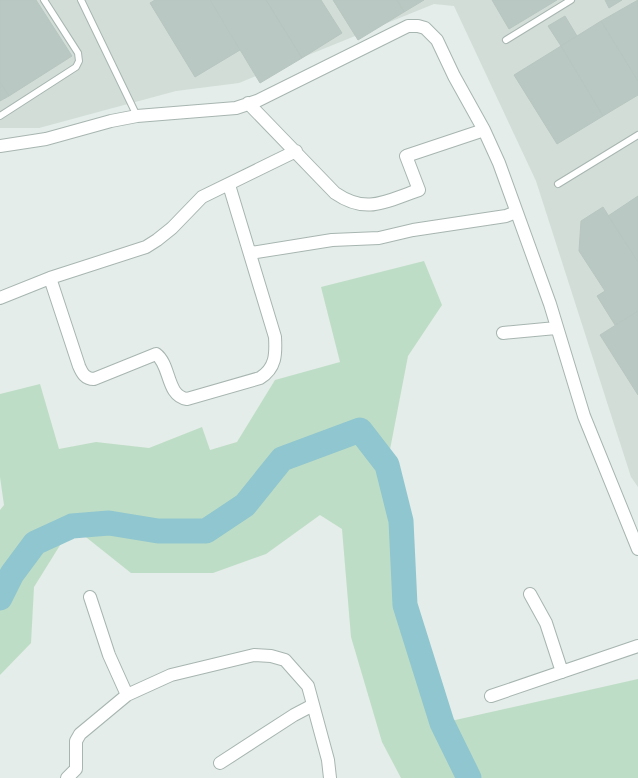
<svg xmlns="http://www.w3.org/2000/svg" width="638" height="778" font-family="'Space Grotesk',sans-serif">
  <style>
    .built { fill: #d2ddd8 }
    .green { fill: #beddc6 }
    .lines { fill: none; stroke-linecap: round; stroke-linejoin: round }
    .river { stroke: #8fc6cf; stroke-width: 25 }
    .building { fill: #b9c8c2; stroke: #b7c6c0 }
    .service-casing { stroke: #a7b5b0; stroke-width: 8 }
    .minor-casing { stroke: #a7b5b0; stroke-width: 14 }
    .service { stroke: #fff; stroke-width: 6 }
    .minor { stroke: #fff; stroke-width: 12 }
  </style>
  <rect width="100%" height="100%" fill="#e4ede9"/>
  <!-- built -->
  <path class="built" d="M0,0h638v487l-7,-10 -95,-296 -82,-175 -20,-2 -195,79 -63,8 -137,37h-39z"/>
  <!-- green -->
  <path class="green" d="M424,261l18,44 -34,51 -21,109 14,59 4,81 37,118 196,-44v99h-237l-19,-36 -31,-105 -9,-108 -22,-14 -54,39 -53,19h-82l-59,-47 -38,61 -3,56 -31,32v-165l4,-5 -4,-28v-83l40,-10 19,65 37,-7 53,6 53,-21 8,23 27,-8 38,-62 65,-18 -19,-75z"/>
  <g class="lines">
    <!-- river -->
    <path class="river" d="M0,598l12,-24 23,-31 37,-17 37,-3 49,8h48l39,-26 37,-46 78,-29 27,35 14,56 4,84 37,118 27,55"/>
  </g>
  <!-- building -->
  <path class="building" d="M0,0h36l36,56 -63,40 -9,-14z
    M155,0h55l30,50 -45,27 -45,-74z
    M210,0h56l36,58 -42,25z
    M266,0h55l21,33 -40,25z
    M333,0h64l7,12 -46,28z
    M397,0h27l-20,12z
    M492,0h65l-48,29z
    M605,0h17l-13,8z
    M638,0v81l-37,-60z
    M565,16l12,20 -16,10 -13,-20z
    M601,21l37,60v14l-35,21 -42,-70z
    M561,46l42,70 -46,28 -43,-69z
    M0,82l9,14 -9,5z
    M638,196v66l-30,-46z
    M603,207l35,55v49l-23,14 -18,-29 8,-5 -26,-40 2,-30z
    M638,311v84l-38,-60z"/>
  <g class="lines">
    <!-- service casing -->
    <g class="service-casing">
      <path id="service" d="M81,0l56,116
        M506,40l65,-40
        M0,116l76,-49 3,-6 -1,-8 -34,-53
        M558,184l80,-49"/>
    </g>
    <!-- minor casing -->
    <g class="minor-casing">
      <path id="minor" d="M248,103l87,90c32,22 51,8 84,-3l-13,-34 78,-26
        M0,146l46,-7 65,-18 26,-5 99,-8 21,-7 151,-75h10l7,2 12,12 17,36 30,54 15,33 51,141 34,112 54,133
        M251,253l81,-13 47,-2 34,-8 93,-14 10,-4
        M50,278l29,88c3,7 6,13 15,13l62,-25c15,11 10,42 31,45l73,-21c16,-10 16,-24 15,-41l-46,-152
        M0,298l50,-20 96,-31 11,-7 15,-12 30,-31 94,-46
        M503,333l53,-5
        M530,594l16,29 16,49
        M90,597l19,58 18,40
        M491,696l147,-50
        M220,763l74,-48 19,-10
        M67,778l9,-9v-28l4,-7 47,-39 44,-20 83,-20 17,1 14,4 23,26 20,74 2,18"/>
    </g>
    <!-- service -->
    <use href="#service" class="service"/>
    <!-- minor -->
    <use href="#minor" class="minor"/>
  </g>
</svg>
